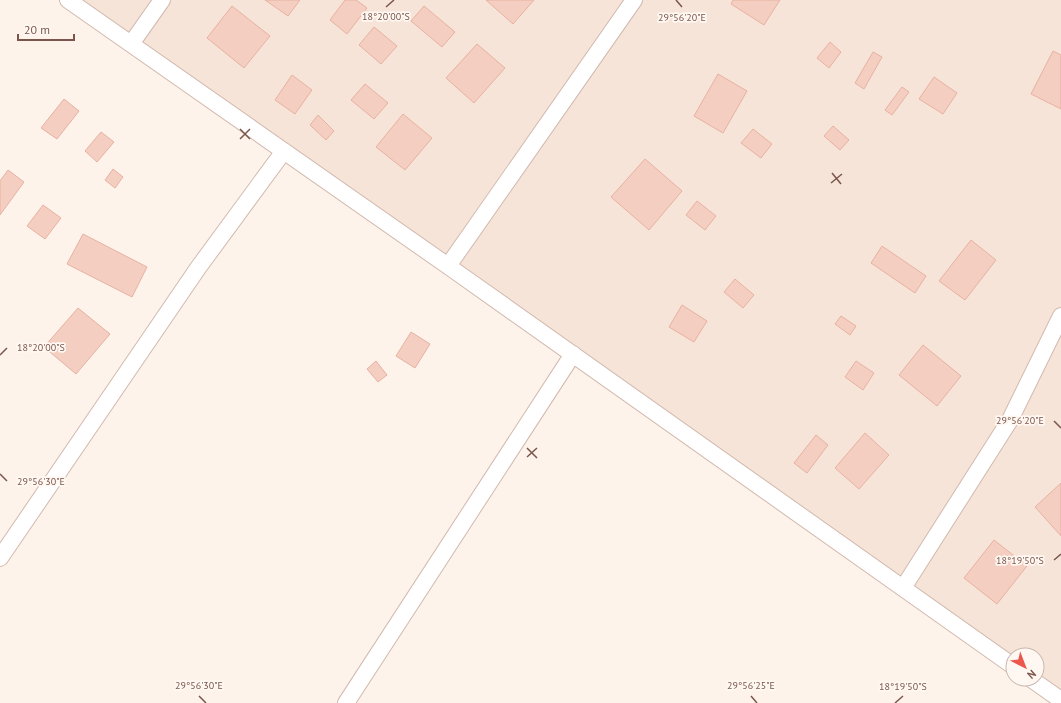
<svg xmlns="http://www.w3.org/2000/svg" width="1061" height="703" font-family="'PT Sans',sans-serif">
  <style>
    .residential { fill: #f6e4d8 }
    .building { fill: #f4cec1; stroke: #e8b1a0 }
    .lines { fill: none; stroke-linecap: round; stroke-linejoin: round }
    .street-casing { stroke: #d2b9ae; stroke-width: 18 }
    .street { stroke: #fff; stroke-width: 16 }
    .ticks { fill: none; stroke: #7b554b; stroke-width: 1.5 }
    .ticks-label { font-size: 10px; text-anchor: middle; fill: #7b554b; stroke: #fff8f2; stroke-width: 3.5; stroke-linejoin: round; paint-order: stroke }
  </style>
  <rect width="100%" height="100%" fill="#fdf3ea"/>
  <!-- residential -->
  <path class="residential" d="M83,0h978v703h-6l-33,-24h15v-24h-24v18z"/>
  <!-- building -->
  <path class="building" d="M265,0h35l-12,16z
    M345,0h11l11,8 -20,26 -17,-14z
    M486,0h48l-21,24z
    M733,0h47l-16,25 -33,-21z
    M232,6l38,30 -26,32 -37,-30z
    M424,6l31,26 -13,15 -31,-26z
    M374,27l23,19 -16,18 -22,-19z
    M830,42l11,10 -12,16 -12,-10z
    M477,44l28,24 -31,35 -28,-25z
    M1053,51l8,4v54l-30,-15z
    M873,52l9,5 -18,32 -9,-6z
    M718,74l29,17 -24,42 -29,-17z
    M292,75l20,15 -17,24 -20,-14z
    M934,77l23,16 -14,21 -24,-15z
    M365,84l23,19 -14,16 -23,-19z
    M902,87l7,5 -17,23 -7,-5z
    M64,99l15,12 -22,28 -16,-11z
    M403,114l29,24 -27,32 -29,-23z
    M318,115l16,16 -8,9 -16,-15z
    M833,126l16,14 -9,10 -16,-14z
    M753,129l19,15 -11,14 -20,-15z
    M101,132l13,10 -17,20 -12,-11z
    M645,159l37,32 -33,39 -38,-33z
    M113,169l10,8 -8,11 -10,-8z
    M8,170l16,12 -24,33v-34z
    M697,201l19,15 -11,14 -19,-15z
    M43,205l18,13 -16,21 -18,-13z
    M83,234l64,33 -15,30 -65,-33z
    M971,240l25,20 -31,40 -26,-19z
    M882,246l44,30 -11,17 -44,-30z
    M735,279l19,16 -11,13 -19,-16z
    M682,305l25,16 -13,21 -25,-15z
    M78,308l32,26 -34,40 -32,-27z
    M841,316l15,10 -6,9 -15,-11z
    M411,332l19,12 -15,24 -19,-12z
    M923,345l38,31 -24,30 -38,-31z
    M376,361l11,14 -9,7 -11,-13z
    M856,361l18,12 -11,17 -18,-13z
    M865,433l24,22 -30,34 -24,-21z
    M816,435l12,10 -21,28 -13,-10z
    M1061,483v53l-26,-29z
    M994,540l33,26 -30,38 -33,-26z"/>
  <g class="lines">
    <!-- street casing -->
    <g class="street-casing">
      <path id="street" d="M68,0l380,266 565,400
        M131,44l31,-44
        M448,266l186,-266
        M0,558l198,-290 86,-117
        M903,588l107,-168 51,-104
        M1031,679l30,21
        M346,703l227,-349"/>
    </g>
    <!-- street -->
    <use href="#street" class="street"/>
  </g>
  <!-- ticks -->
  <path class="ticks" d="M676,0l6,7M386,7l8,-7M240,129l10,10M240,139l10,-10M832,173l9,11M831,183l11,-9M0,355l7,-7M1054,421l7,7M527,448l10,10M527,457l10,-9M0,474l7,7M1054,560l7,-6M199,696l7,7M751,696l6,7M895,703l8,-7"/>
  <g class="ticks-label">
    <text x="386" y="20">18°20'00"S</text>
    <text x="682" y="21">29°56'20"E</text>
    <text x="41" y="351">18°20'00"S</text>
    <text x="1020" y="424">29°56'20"E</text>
    <text x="41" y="485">29°56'30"E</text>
    <text x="1020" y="564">18°19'50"S</text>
    <text x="199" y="689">29°56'30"E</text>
    <text x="751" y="689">29°56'25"E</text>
    <text x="903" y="690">18°19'50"S</text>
  </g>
  <!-- north arrow -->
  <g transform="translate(1025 667) rotate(138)"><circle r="19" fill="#fff8f2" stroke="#cab7af"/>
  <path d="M0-3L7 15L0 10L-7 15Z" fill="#eb584b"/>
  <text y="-6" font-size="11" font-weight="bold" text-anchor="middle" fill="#7b554b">N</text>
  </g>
  <!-- scale -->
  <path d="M18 34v6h56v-6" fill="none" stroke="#7b554b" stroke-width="2"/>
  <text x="24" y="34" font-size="12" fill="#7b554b" stroke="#fff8f2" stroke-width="3" paint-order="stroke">20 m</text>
</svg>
